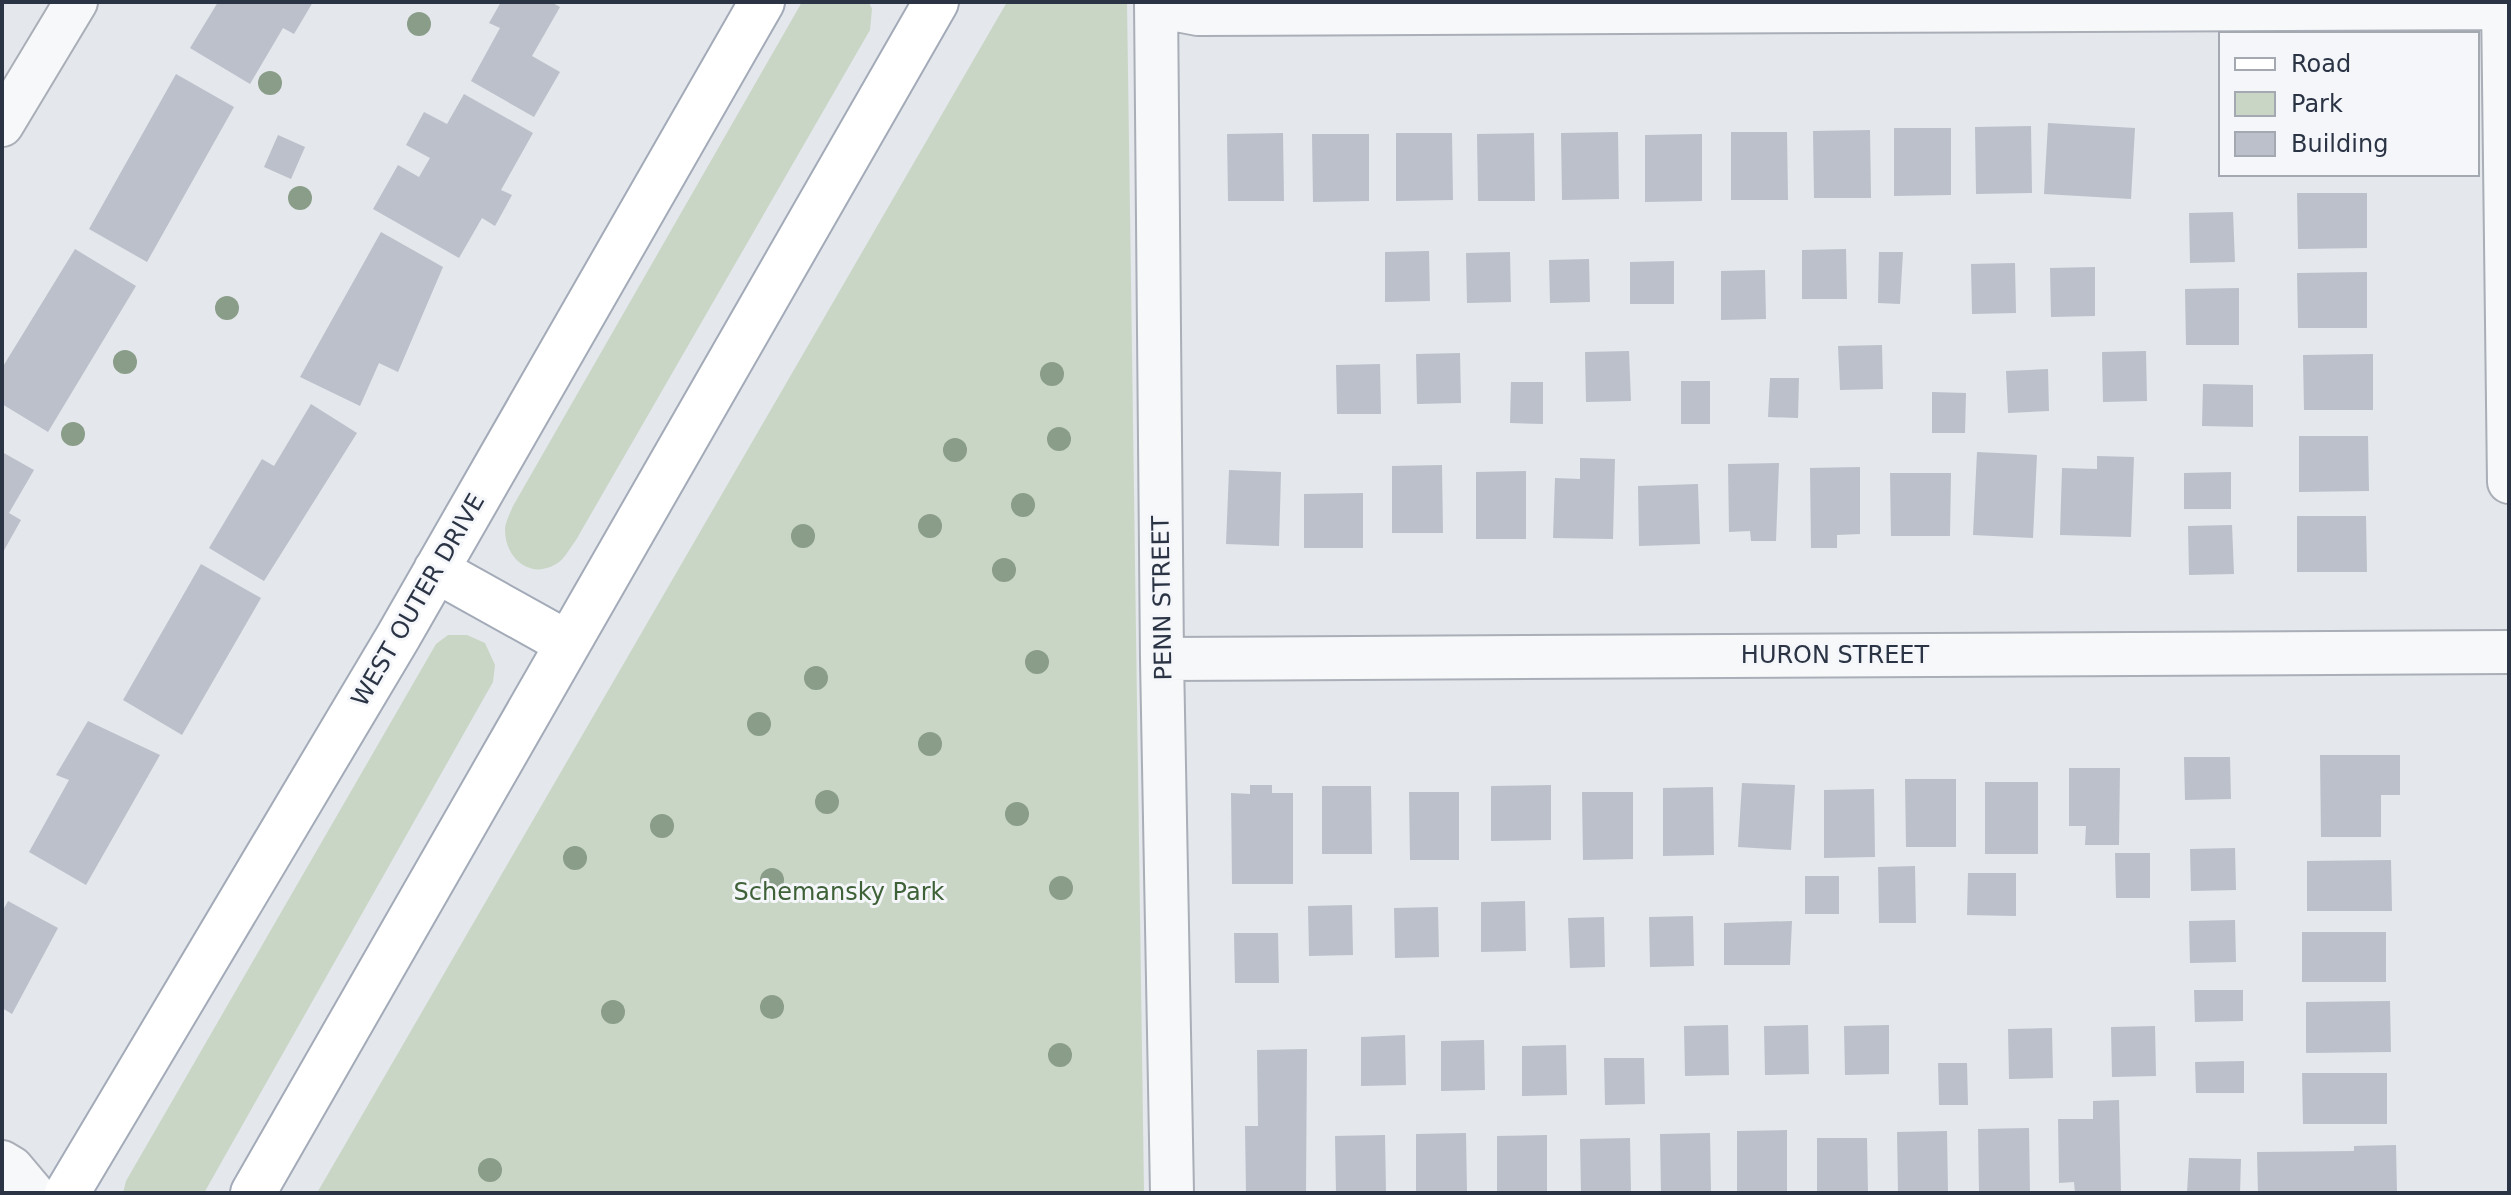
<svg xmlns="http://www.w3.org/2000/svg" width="2511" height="1195" font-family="'DejaVu Sans',sans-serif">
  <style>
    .green { fill: #c9d6c5 }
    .building { fill: #bbc0ca }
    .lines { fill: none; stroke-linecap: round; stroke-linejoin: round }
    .minor-casing { stroke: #a9aeb7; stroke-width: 46 }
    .major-casing { stroke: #a3abb8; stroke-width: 48 }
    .minor { stroke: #f7f8fa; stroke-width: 42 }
    .major { stroke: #fff; stroke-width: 44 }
    .tree { fill: #899d89 }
    .labels { text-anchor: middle; stroke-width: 6; stroke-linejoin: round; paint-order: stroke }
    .street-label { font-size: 24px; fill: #2b3445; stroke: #f4f6f9 }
    .park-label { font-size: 24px; fill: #3f6138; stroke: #f4f6f9 }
  </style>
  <rect width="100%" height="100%" fill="#e4e7ec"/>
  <!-- green -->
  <path class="green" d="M802,2h67l3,7 -2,21 -294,510c-6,8 -12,20 -20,24 -26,16 -51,-6 -51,-34 0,-7 5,-17 8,-24z
    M1007,2h120l17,1191h-827z
    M448,635h19l18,8 10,22 -2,17 -289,511h-81l3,-12 310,-537z"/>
  <!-- building -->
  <path class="building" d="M218,2h95l-19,32 -11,-6 -33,56 -60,-36z
    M501,2h50l9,5 -28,49 28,16 -26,45 -63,-36 29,-53 -11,-5z
    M176,74l58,33 -87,155 -58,-33z
    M464,94l69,39 -32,57 11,5 -17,31 -13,-8 -23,40 -86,-49 25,-44 21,12 11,-19 -24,-13 18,-33 23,12z
    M2048,123l87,5 -4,71 -87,-5z
    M2031,126l1,67 -56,1 -1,-67z
    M1894,128h57v67l-57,1z
    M1870,130l1,68h-57l-1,-67z
    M1618,132l1,67 -57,1 -1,-67z
    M1731,132h56l1,68h-57z
    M1283,133l1,68h-56l-1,-67z
    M1396,133h56l1,67 -57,1z
    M1534,133l1,68h-57l-1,-67z
    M1312,134h57v67l-56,1z
    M1702,134v67l-57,1v-67z
    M278,135l27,12 -14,32 -27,-12z
    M2297,193h70v55l-69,1z
    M2233,212l2,50 -45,1 -1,-50z
    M381,232l62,35 -45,105 -19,-9 -19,43 -60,-29z
    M75,249l61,37 -88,146 -46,-28v-36z
    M1846,249l1,50h-45v-49z
    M1429,251l1,50 -45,1v-50z
    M1510,252l1,50 -44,1 -1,-50z
    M1879,252h24l-3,52 -22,-1z
    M1589,259l1,43 -40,1 -1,-43z
    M1674,261v43h-44v-42z
    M2015,263l1,50 -44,1 -1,-50z
    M2095,267v49l-44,1 -1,-49z
    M1765,270l1,49 -45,1v-49z
    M2367,272v56h-69l-1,-55z
    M2239,288v57h-53l-1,-56z
    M1882,345l1,44 -43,1 -2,-44z
    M1629,351l2,50 -45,1 -1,-50z
    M2146,351l1,50 -44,1 -1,-50z
    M1460,353l1,50 -44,1 -1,-50z
    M2373,354v56h-69l-1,-55z
    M1380,364l1,50h-44l-1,-49z
    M2048,369l1,42 -41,2 -2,-42z
    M1770,378h29l-1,40 -30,-1z
    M1681,381h29v43h-29z
    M1511,382h32v42l-33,-1z
    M2203,384l50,1v42l-51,-1z
    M1932,392l34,1 -1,40h-33z
    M311,404l46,29 -93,148 -55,-33 53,-89 12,7z
    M2299,436h69l1,55 -70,1z
    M2,452l32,18 -25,43 12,7 -19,34z
    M1977,452l60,3 -4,83 -60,-3z
    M2097,456l37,1 -3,80 -71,-2 2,-67 35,1z
    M1580,458l35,1 -2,80 -60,-1 2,-60 25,1z
    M1779,463l-3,78h-25l-1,-10 -21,1 -1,-68z
    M1442,465l1,68h-51v-67z
    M1860,467v67l-23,1v13h-26l-1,-80z
    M1229,470l52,2 -2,74 -53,-2z
    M1526,471v68h-50v-67z
    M2231,472v37h-47v-36z
    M1890,473h61l-1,63h-59z
    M1698,484l2,60 -61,2 -1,-60z
    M1363,493v55h-59v-54z
    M2297,516h69l1,56h-70z
    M2232,525l2,49 -45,1 -1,-49z
    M201,564l60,34 -79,137 -59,-35z
    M88,721l72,34 -74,130 -57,-33 40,-72 -13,-5z
    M2320,755h80v40h-19v42h-60z
    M2184,757h46l1,42 -46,1z
    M2069,768h51l-1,77h-34l1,-19h-17z
    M1905,779h51v68h-50z
    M1985,782h53v72h-53z
    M1742,783l53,2 -4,65 -53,-3z
    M1250,785h22v8h21v91h-61l-1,-91 19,1z
    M1551,785v55l-60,1v-55z
    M1322,786h49l1,68h-50z
    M1713,787l1,68 -51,1v-68z
    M1874,789l1,68 -51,1v-68z
    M1409,792h50v68h-49z
    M1582,792h51v67l-50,1z
    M2235,848l1,42 -45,1 -1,-42z
    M2115,853h35v45h-34z
    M2391,860l1,51h-85v-50z
    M1915,866l1,57h-37l-1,-56z
    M1968,873h48v43l-49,-1z
    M1805,876h34v38h-34z
    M8,901l50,27 -46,86 -10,-6v-96z
    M1525,901l1,50 -45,1v-50z
    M1352,905l1,50 -44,1 -1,-50z
    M1438,907l1,50 -44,1 -1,-50z
    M1693,916l1,50 -44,1 -1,-50z
    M1604,917l1,50 -35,1 -2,-50z
    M2235,920l1,42 -46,1 -1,-42z
    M1792,921l-2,44h-66v-42z
    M2302,932h84v50h-84z
    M1234,933h44l1,50h-44z
    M2194,990h49v31l-48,1z
    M2390,1001l1,51 -85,1v-51z
    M1728,1025l1,50 -44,1 -1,-50z
    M1808,1025l1,49 -44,1 -1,-49z
    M1889,1025v49l-44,1 -1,-49z
    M2155,1026l1,50 -44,1 -1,-50z
    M2052,1028l1,50 -44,1 -1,-50z
    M1405,1035l1,50 -45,1v-49z
    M1484,1040l1,50 -44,1v-50z
    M1566,1045l1,50 -45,1v-50z
    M1307,1049l-1,144h-60l-1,-67h13l-1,-76z
    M1604,1058h40l1,46 -40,1z
    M2244,1061v32h-48l-1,-31z
    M1938,1063h29l1,42h-29z
    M2302,1073h85v51h-84z
    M2119,1100l2,93h-46l-1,-11 -15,1 -1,-64h35v-18z
    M2029,1128l1,65h-51l-1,-64z
    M1787,1130v63h-50v-62z
    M1947,1131l1,62h-50l-1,-61z
    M1466,1133l1,60h-51v-59z
    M1710,1133l1,60h-50l-1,-59z
    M1385,1135l1,58h-50l-1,-57z
    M1547,1135v58h-50v-57z
    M1630,1138l1,55h-50l-1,-54z
    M1817,1138h50l1,55h-51z
    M2396,1145l1,48h-139l-1,-41 97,-1v-5z
    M2189,1158l52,1 -1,34h-53z"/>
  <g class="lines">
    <!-- minor casing -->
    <g class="minor-casing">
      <path id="minor" d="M1156,2l6,657 10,534
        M2503,2l6,480
        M1156,6l42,8 1311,-6
        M2,125l74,-123
        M1162,659l1347,-7
        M2,1162l10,6 21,25"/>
    </g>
    <!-- major casing -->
    <g class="major-casing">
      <path id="major" d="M436,570l131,73
        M67,1193l331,-556 364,-635
        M253,1193l683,-1191"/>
    </g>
    <!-- minor -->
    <use href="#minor" class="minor"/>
    <!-- major -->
    <use href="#major" class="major"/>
  </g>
  <!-- trees -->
  <g class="tree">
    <circle cx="419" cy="24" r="12"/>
    <circle cx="270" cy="83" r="12"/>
    <circle cx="300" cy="198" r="12"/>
    <circle cx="227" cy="308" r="12"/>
    <circle cx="125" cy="362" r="12"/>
    <circle cx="1052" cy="374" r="12"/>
    <circle cx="73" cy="434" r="12"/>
    <circle cx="1059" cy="439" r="12"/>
    <circle cx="955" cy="450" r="12"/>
    <circle cx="1023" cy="505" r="12"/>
    <circle cx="930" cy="526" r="12"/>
    <circle cx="803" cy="536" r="12"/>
    <circle cx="1004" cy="570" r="12"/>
    <circle cx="1037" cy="662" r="12"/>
    <circle cx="816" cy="678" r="12"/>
    <circle cx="759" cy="724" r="12"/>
    <circle cx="930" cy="744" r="12"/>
    <circle cx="827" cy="802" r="12"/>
    <circle cx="1017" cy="814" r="12"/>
    <circle cx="662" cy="826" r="12"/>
    <circle cx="575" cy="858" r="12"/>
    <circle cx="772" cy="880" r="12"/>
    <circle cx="1061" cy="888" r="12"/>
    <circle cx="772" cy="1007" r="12"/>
    <circle cx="613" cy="1012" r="12"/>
    <circle cx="1060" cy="1055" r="12"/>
    <circle cx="490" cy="1170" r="12"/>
  </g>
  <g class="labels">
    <!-- street labels -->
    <g class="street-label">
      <text transform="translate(1162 598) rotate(-91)" y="8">PENN STREET</text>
      <text transform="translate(418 600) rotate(-60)" y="8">WEST OUTER DRIVE</text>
      <text x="1835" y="663">HURON STREET</text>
    </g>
    <!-- park labels -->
    <g class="park-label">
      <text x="839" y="900">Schemansky Park</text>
    </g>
  </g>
  <!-- border -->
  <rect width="2511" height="1195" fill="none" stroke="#2b3445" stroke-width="8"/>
  <!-- legend -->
  <rect x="2219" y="32" width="260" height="144" fill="#f4f6f9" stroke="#a4a8b1" stroke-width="2"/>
  <rect x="2235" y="58" width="40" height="12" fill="#ffffff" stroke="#a4a8b1" stroke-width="2"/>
  <text x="2291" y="72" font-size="24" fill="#2b3445">Road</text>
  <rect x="2235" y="92" width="40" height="24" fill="#c9d6c5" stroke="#a4a8b1" stroke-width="2"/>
  <text x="2291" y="112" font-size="24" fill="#2b3445">Park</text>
  <rect x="2235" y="132" width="40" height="24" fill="#bbc0ca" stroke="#a4a8b1" stroke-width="2"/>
  <text x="2291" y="152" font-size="24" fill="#2b3445">Building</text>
</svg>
